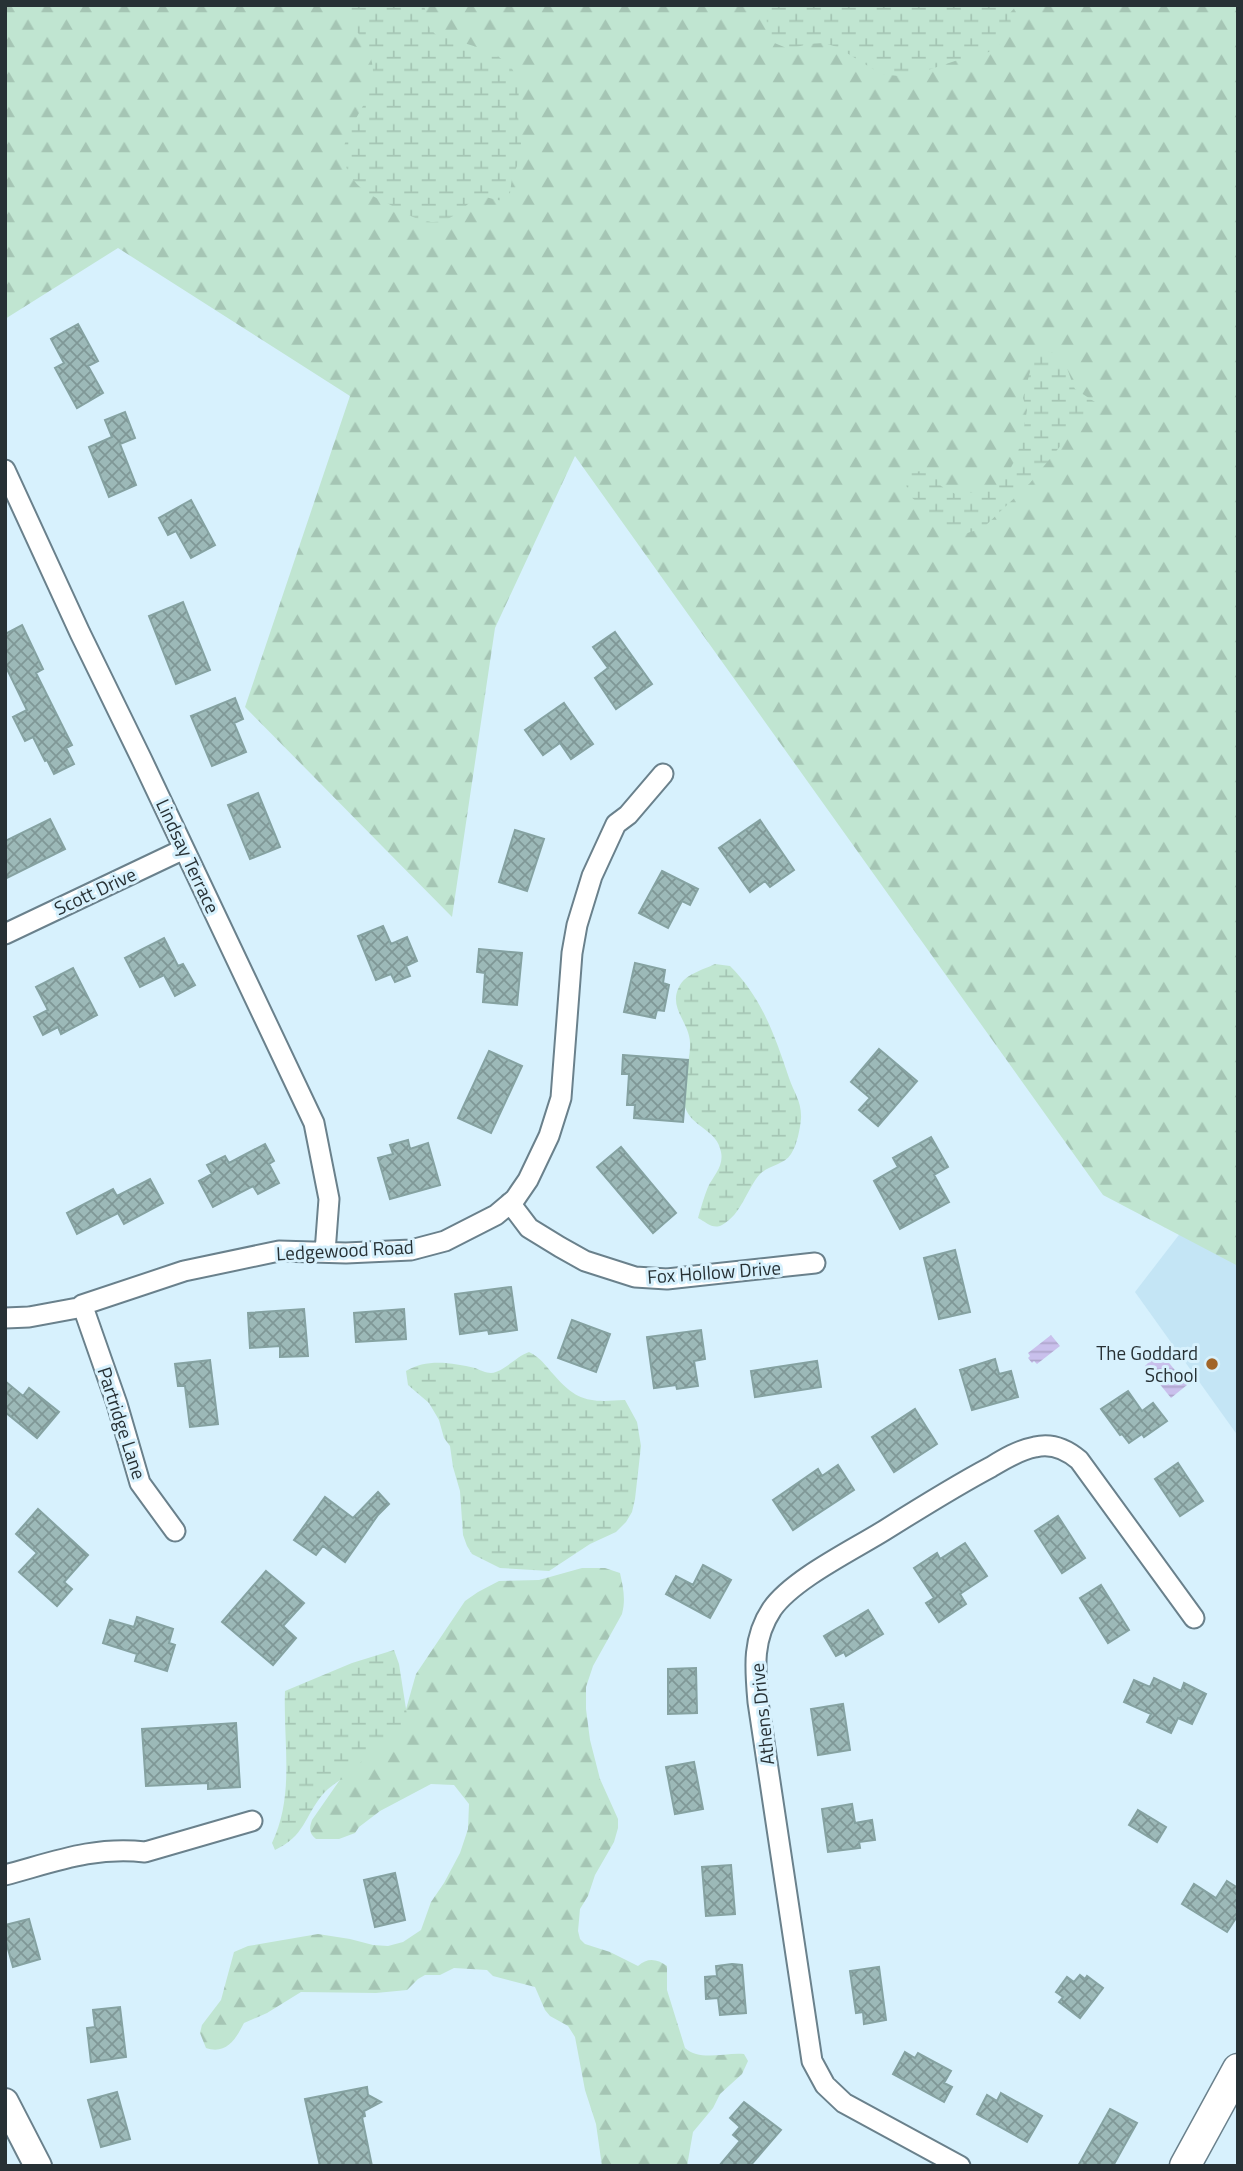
<svg xmlns="http://www.w3.org/2000/svg" width="1243" height="2171" font-family="'Titillium Web',sans-serif">
  <style>
    .built { fill: #c4e5f5 }
    .forest { fill: url(#forest-firs) }
    .wetland { fill: url(#wetland-marsh) }
    .water { fill: url(#water-rules) }
    .building { fill: url(#building-cross-hatch); stroke: #85a2a1; stroke-width: 2 }
    .lines { fill: none; stroke-linecap: round; stroke-linejoin: round }
    .minor-casing { stroke: #6a818c; stroke-width: 23 }
    .secondary-casing { stroke: #6a818c; stroke-width: 30 }
    .primary-casing { stroke: #6a818c; stroke-width: 33 }
    .minor { stroke: #fff; stroke-width: 19 }
    .secondary { stroke: #fff; stroke-width: 26 }
    .primary { stroke: #fff; stroke-width: 30 }
    .poi-dot { fill: #a26529; stroke: #d7f1fd; stroke-width: 2.5 }
    .labels { text-anchor: middle; stroke-width: 6; stroke-linejoin: round; paint-order: stroke }
    .street-label { font-size: 19px; fill: #273135; stroke: #d7f1fd }
    .poi-label { font-size: 19px; fill: #273135; stroke: #d7f1fd; text-anchor: end }
  </style>
  <defs>
    <pattern id="forest-firs" width="22" height="20" patternUnits="userSpaceOnUse" patternTransform="scale(1.75)"><rect width="22" height="20" fill="#c0e5d1"/><path d="M5 1l3.5 6h-7zM16 11l3.5 6h-7z" fill="#a5c5b4"/></pattern>
    <pattern id="wetland-marsh" width="20" height="14" patternUnits="userSpaceOnUse" patternTransform="scale(1.75)"><rect width="20" height="14" fill="#c0e5d1"/><path d="M1 5h8M5 5V1M11 12h8M15 12V8" fill="none" stroke="#a5c5b4"/></pattern>
    <pattern id="water-rules" width="6" height="5" patternUnits="userSpaceOnUse" patternTransform="scale(1.75)"><rect width="6" height="5" fill="#c9c0ec"/><path d="M0 2.5h6" fill="none" stroke="#ada5cb"/></pattern>
    <pattern id="building-cross-hatch" width="8" height="8" patternUnits="userSpaceOnUse" patternTransform="scale(1.75)"><rect width="8" height="8" fill="#9cb9b8"/><path d="M0 0l8 8M0 8l8-8" fill="none" stroke="#7f9796"/></pattern>
  </defs>
  <rect width="100%" height="100%" fill="#d7f1fd"/>
  <!-- built -->
  <path class="built" d="M1222,1179l16,11v246l-103,-144z"/>
  <!-- forest -->
  <path class="forest" d="M5,5h1233v1261l-135,-71 -528,-739 -80,172 -43,289 -207,-210 105,-311 -232,-148 -113,71z
    M582,1568h23l15,5c3,14 6,26 2,41l-29,52 -7,21v22l4,31 10,39 18,40v9l-4,14 -19,33 -7,21 -8,13 -2,22 2,8 5,5 25,8 28,14c10,-9 19,-7 29,0v24l18,58c15,14 41,4 59,6l4,7 -6,13 -22,20 -7,14 -20,24 -6,34h-85l-6,-42 -11,-34 -10,-53 -7,-11 -18,-10 -5,-6 -10,-23 -42,-11 -6,-6 -33,-2 -14,7h-15l-7,4 -11,11 -31,3 -75,-1 -34,21 -23,10c-8,16 -18,32 -38,25l-6,-15 2,-8 19,-25 13,-48 14,-6 70,-12 32,5 23,6 15,1 15,-4 18,-12 10,-28 13,-19 16,-30 8,-24 1,-25 -15,-19 -23,-1 -51,27 -21,16 -4,6 -16,6h-23c-7,-6 -7,-10 -4,-19l34,-49 55,-44 15,-53 49,-73 13,-9 21,-11 40,-1z"/>
  <!-- wetland -->
  <path class="wetland" d="M341,5h83l5,22 6,7 58,18 18,15 8,14 -1,35 3,28 -4,22 -5,12 -2,15 -4,8c-9,0 -26,-7 -30,-5 -3,2 -5,6 -8,8 -11,10 -21,19 -37,18 -16,-1 -34,-14 -48,-21 -14,-6 -25,-13 -33,-26 -22,-36 20,-63 23,-98 2,-31 -21,-47 -32,-72z
    M766,5h251l-7,8 1,13 -5,9 -8,11 -11,7 -20,4 -60,20 -26,-3 -44,-27 -13,-4 -16,1 -19,5 -17,-7 -5,-15z
    M1044,351c23,2 23,21 31,38l20,13 -4,12 -24,24 -37,45 -47,45 -22,7 -25,-10 -5,-10 -22,-20 -5,-18 5,-5 15,-1 12,6 5,9 16,9 37,-6 13,-14 10,-19 6,-23 4,-23 -4,-12 8,-30 4,-9z
    M715,964l15,2c32,32 45,70 59,112 5,15 13,24 12,41 -1,10 -4,26 -10,35 -7,11 -22,11 -31,20 -14,16 -18,40 -38,51 -9,5 -16,-3 -24,-7 3,-11 6,-21 10,-31 6,-12 16,-21 13,-35 -4,-23 -29,-24 -36,-45 -7,-19 6,-43 5,-64 0,-20 -22,-35 -11,-56 6,-13 24,-17 36,-23z
    M529,1352c12,6 16,13 25,23 24,28 37,27 71,25l12,22 4,24 -6,53 -3,13 -6,10 -10,10 -26,12 -41,27 -49,-3 -28,-14 -5,-8 -4,-11 -3,-44 -7,-24 -3,-21 -6,-8 -5,-18 -10,-17 -21,-18 -2,-14c21,-13 47,-8 69,-3 5,2 11,5 16,5 13,-1 24,-16 38,-21z
    M394,1650l5,14 10,64c-21,11 -40,25 -56,42 -9,9 -21,14 -30,24 -19,23 -18,42 -48,56l-3,-7c23,-48 11,-100 13,-152l67,-28z"/>
  <!-- water -->
  <path class="water" d="M1051,1335l9,11 -23,18 -3,-3 -2,2 -4,-5 2,-2 -2,-3z
    M1161,1353l26,32 -16,13 -26,-32 4,-4 -2,-2 7,-6 3,2z"/>
  <!-- building -->
  <path class="building" d="M78,324l20,37 -10,5 15,27 -26,15 -22,-40 9,-5 -13,-24z
    M125,412l10,26 -15,6 16,41 -27,12 -20,-50 23,-10 -7,-17z
    M191,500l24,45 -24,13 -15,-27 -8,4 -9,-17z
    M183,602l27,68 -34,14 -27,-68z
    M22,625l21,44 -7,4 36,72 -6,3 8,16 -20,10 -7,-14 -2,1 -12,-24 -8,4 -12,-24 14,-7 -22,-45v-31z
    M615,632l37,52 -36,25 -21,-31 13,-10 -15,-21z
    M235,698l8,21 -9,4 12,29 -34,14 -21,-50z
    M564,703l29,41 -22,15 -11,-16 -17,12 -18,-25z
    M258,793l22,54 -30,12 -22,-54z
    M50,819l15,30 -60,30v-38z
    M760,820l34,50 -24,17 -5,-6 -15,11 -31,-44z
    M515,830l29,9 -17,52 -28,-9z
    M662,871l36,18 -8,16 -8,-4 -14,27 -29,-15z
    M383,926l8,18 16,-7 10,24 -11,5 4,10 -15,6 -4,-8 -15,6 -18,-44z
    M164,938l14,28 5,-2 12,21 -20,11 -11,-21 -24,12 -15,-29z
    M479,949l43,4 -5,52 -34,-3 2,-29 -8,-1z
    M635,963l30,7 -2,13 6,2 -5,26 -7,-1 -2,8 -31,-6z
    M73,968l24,47 -36,19 -3,-7 -15,8 -9,-18 14,-7 -12,-23z
    M879,1049l38,32 -39,45 -19,-16 11,-12 -19,-16z
    M489,1051l33,15 -31,67 -33,-15z
    M623,1055l65,5 -5,62 -49,-4 1,-13h-8l2,-31h-7z
    M931,1137l17,30 -14,8 15,27 -49,27 -26,-48 24,-14 -5,-9z
    M408,1140l2,9 18,-6 12,42 -50,14 -12,-41 15,-4 -3,-9z
    M265,1144l9,17 -5,3 10,19 -21,11 -5,-8 -40,21 -14,-26 13,-7 -5,-9 18,-9 4,7z
    M621,1147l55,66 -23,20 -56,-66z
    M150,1179l13,24 -39,21 -6,-11 -41,21 -10,-21 46,-24 4,7z
    M955,1250l15,62 -31,7 -15,-61z
    M511,1287l6,43 -28,4 -1,-4 -28,4 -5,-40z
    M304,1309l4,47 -28,1v-11l-30,2 -2,-35z
    M404,1309l2,30 -50,3 -2,-29z
    M572,1320l38,14 -14,38 -38,-14z
    M701,1330l4,29 -11,2 4,25 -21,3 -1,-4 -22,3 -7,-51z
    M995,1359l4,15 12,-3 7,26 -46,13 -12,-40z
    M210,1360l8,64 -28,3 -5,-41h-7l-3,-22z
    M817,1361l4,26 -66,10 -4,-26z
    M5,1381l18,15 6,-8 30,24 -22,26 -32,-26z
    M1128,1391l14,20 11,-8 14,18 -23,16 -2,-3 -13,9 -7,-9 -2,1 -19,-26z
    M915,1409l22,35 -43,28 -22,-35z
    M1178,1463l25,38 -23,15 -25,-37z
    M838,1465l16,25 -61,40 -20,-30 45,-31 4,7z
    M378,1492l11,12 -11,11 -33,47 -22,-16 -7,9 -22,-15 31,-43 28,21z
    M38,1509l50,46 -24,27 8,7 -15,17 -38,-34 18,-19 -21,-19z
    M1058,1516l27,42 -23,15 -27,-42z
    M965,1543l22,33 -27,18 6,10 -27,18 -13,-19 8,-5 -20,-30 23,-15 3,6z
    M703,1565l28,15 -21,38 -44,-24 10,-18 17,9z
    M266,1571l38,32 -21,23 13,12 -23,27 -51,-43z
    M1101,1585l28,45 -21,13 -28,-45z
    M868,1610l15,24 -37,22 -2,-4 -8,4 -12,-20z
    M137,1617l36,12 -4,14 6,2 -8,26 -32,-10 2,-7 -34,-11 7,-23 24,7z
    M696,1668l1,45 -29,1v-45z
    M1154,1678l27,13 3,-8 22,11 -14,30 -14,-6 -7,15 -24,-11 4,-8 -27,-12 10,-22 16,7z
    M843,1704l7,46 -32,5 -7,-46z
    M236,1723l4,64 -32,2v-6l-62,3 -4,-57z
    M694,1762l9,47 -28,5 -9,-47z
    M852,1804l3,19 17,-3 3,20 -16,2 1,6 -32,4 -6,-43z
    M1138,1810l28,17 -9,15 -28,-17z
    M731,1865l4,49 -29,2 -4,-49z
    M395,1873l10,47 -30,7 -11,-47z
    M1227,1881l11,7v27l-11,17 -45,-28 12,-20 22,14z
    M29,1919l11,40 -27,8 -8,-29v-13z
    M732,1964l10,1 4,48 -26,2 -2,-17 -12,1 -1,-22 12,-1 -1,-10z
    M879,1967l7,53 -22,4 -1,-12 -7,1 -6,-42z
    M1080,1975l5,4 2,-3 16,12 -23,30 -21,-16 4,-5 -7,-5 11,-15 7,5z
    M120,2007l6,50 -35,5 -4,-34 8,-1 -2,-17z
    M905,2052l10,6 3,-5 33,18 -7,12 8,4 -8,15 -51,-28z
    M367,2087l1,8 13,7 -17,9 1,5 -3,1 10,49h-52l-15,-67z
    M117,2092l13,47 -29,8 -13,-47z
    M1001,2093l41,23 -15,26 -50,-28 10,-19 10,6z
    M744,2102l37,28 -31,36h-31l21,-25 -7,-6 7,-8 -10,-9z
    M1110,2109l27,14 -24,43h-35z"/>
  <g class="lines">
    <!-- minor casing -->
    <g class="minor-casing">
      <path id="minor" d="M5,470l75,163 62,127 172,363 15,76 -4,53
        M5,934l179,-85
        M510,1203l19,25 31,19 25,14 50,16 32,2 148,-16
        M83,1307l34,97 23,79 35,48
        M5,1318l24,-1 54,-10 -1,-2 102,-34 95,-20 67,2 65,-3 34,-9 51,-26 19,-16 13,-19 21,-44 12,-38 11,-145 5,-28 15,-49 24,-52 12,-9 35,-41
        M5,1875c49,-13 89,-29 140,-23l107,-31
        M960,2166l-116,-63 -19,-18 -13,-24 -54,-359c-3,-34 -6,-63 14,-93 21,-30 81,-59 113,-79 35,-22 70,-44 106,-63 13,-8 28,-17 44,-20 16,-4 31,2 44,13l115,158"/>
    </g>
    <!-- secondary casing -->
    <g class="secondary-casing">
      <path id="secondary" d="M5,2102l33,64"/>
    </g>
    <!-- primary casing -->
    <g class="primary-casing">
      <path id="primary" d="M1185,2166l53,-97"/>
    </g>
    <!-- minor -->
    <use href="#minor" class="minor"/>
    <!-- secondary -->
    <use href="#secondary" class="secondary"/>
    <!-- primary -->
    <use href="#primary" class="primary"/>
  </g>
  <!-- markers -->
  <circle class="poi-dot" cx="1212" cy="1364" r="7"/>
  <g class="labels">
    <!-- street labels -->
    <g class="street-label">
      <text transform="translate(188 856) rotate(65)" y="7">Lindsay Terrace</text>
      <text transform="translate(95 891) rotate(-25)" y="7">Scott Drive</text>
      <text transform="translate(345 1250) rotate(-3)" y="7">Ledgewood Road</text>
      <text transform="translate(714 1272) rotate(-4)" y="7">Fox Hollow Drive</text>
      <text transform="translate(122 1423) rotate(72)" y="7">Partridge Lane</text>
      <text transform="translate(762 1714) rotate(-96)" y="7">Athens Drive</text>
    </g>
    <!-- poi labels -->
    <g class="poi-label">
      <text x="1198" y="1360">The Goddard<tspan x="1198" dy="22">School</tspan></text>
    </g>
  </g>
  <!-- border -->
  <rect width="1243" height="2171" fill="none" stroke="#273135" stroke-width="14"/>
</svg>
